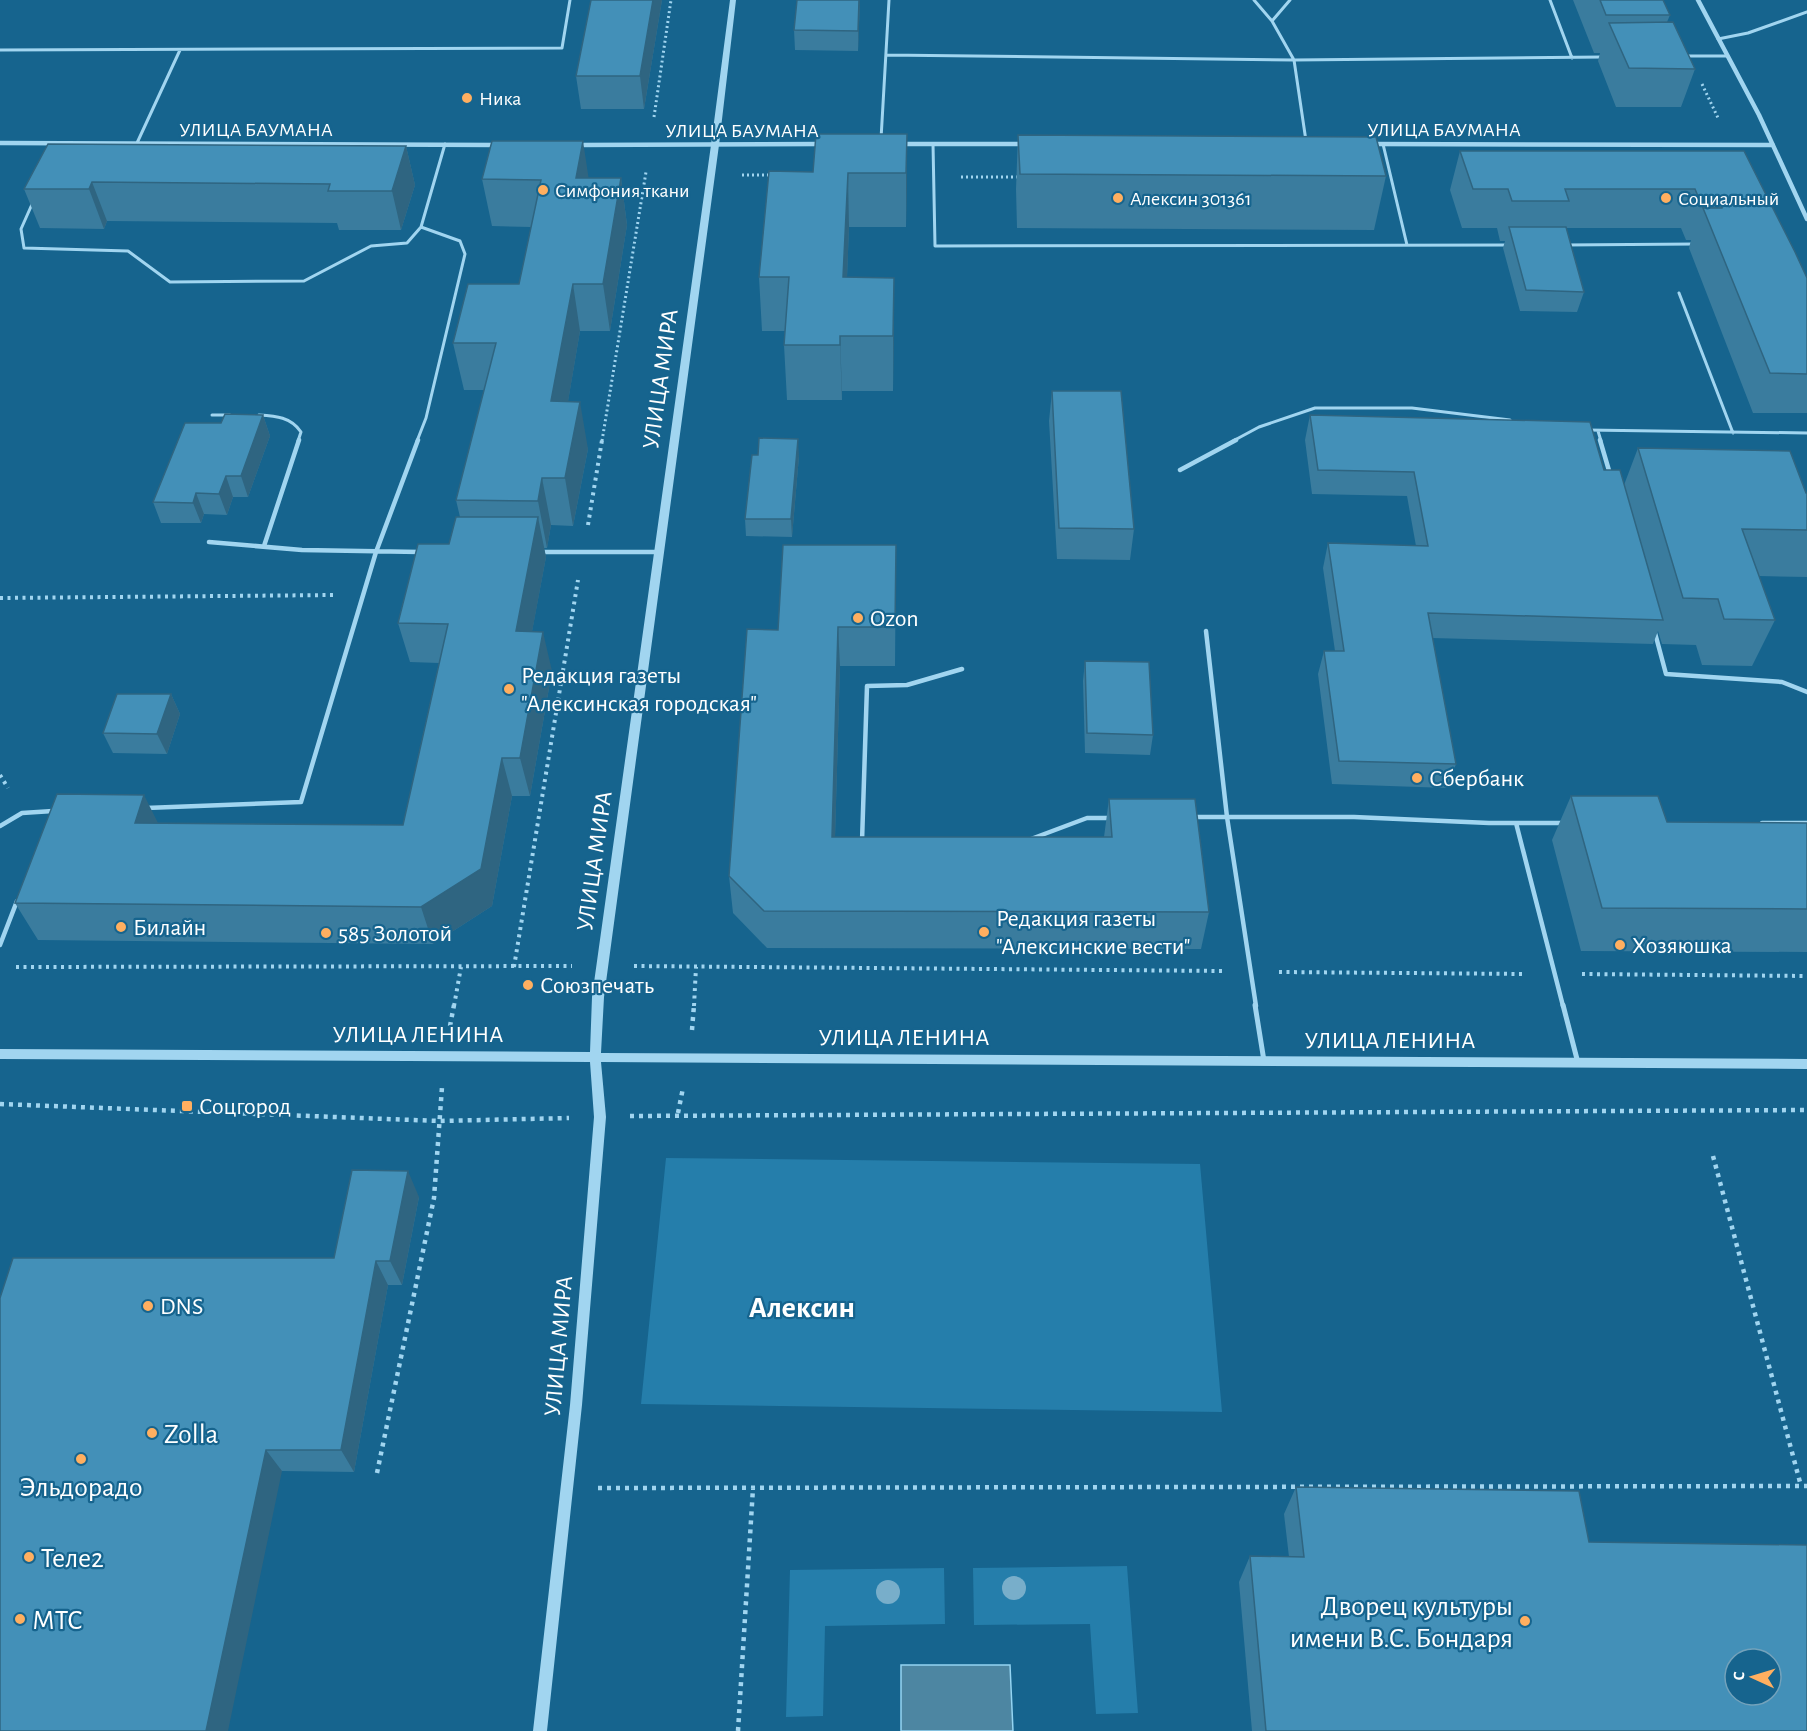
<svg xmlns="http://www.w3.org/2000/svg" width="1807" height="1731" font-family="'Alegreya Sans',sans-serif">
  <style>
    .green { fill: #257eab }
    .water { fill: #4d86a2; stroke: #94d4f2; stroke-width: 1.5 }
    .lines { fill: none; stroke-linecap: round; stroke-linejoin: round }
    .path-far2 { stroke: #a1d5f0; stroke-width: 3; stroke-dasharray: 2 3; stroke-linecap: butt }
    .path-far1 { stroke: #a1d5f0; stroke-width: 4; stroke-dasharray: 3 4.5; stroke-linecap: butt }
    .path { stroke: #a1d5f0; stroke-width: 4.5; stroke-dasharray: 4 5; stroke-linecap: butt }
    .service-far2 { stroke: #a1d5f0; stroke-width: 3 }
    .service-far1 { stroke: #a1d5f0; stroke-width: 4.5 }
    .service { stroke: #a1d5f0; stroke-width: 5 }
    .minor { stroke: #a1d5f0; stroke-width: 4.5 }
    .tertiary { fill: #a1d5f0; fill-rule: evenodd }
    .tree { fill: #78aeca }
    .wall { fill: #3a7c9e }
    .shaded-wall { fill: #2f6581 }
    .building { fill: #4390b8; stroke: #2f6581; stroke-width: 1.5; fill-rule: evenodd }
    .poi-dot { fill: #ffaf60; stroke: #16648e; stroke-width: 2 }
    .labels { text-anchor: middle; stroke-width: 4.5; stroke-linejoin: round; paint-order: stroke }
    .far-poi-label { font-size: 20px; fill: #fff; stroke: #16648e; text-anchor: start }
    .far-street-label { font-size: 20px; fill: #fff; stroke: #16648e }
    .street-label { font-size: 24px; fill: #fff; stroke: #16648e }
    .poi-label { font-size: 24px; fill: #fff; stroke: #16648e; text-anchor: start }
    .near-poi-label { font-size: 28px; fill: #fff; stroke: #16648e; text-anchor: start }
    .district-label { font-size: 30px; font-weight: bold; fill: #fff; stroke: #16648e }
  </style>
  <rect width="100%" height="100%" fill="#16648e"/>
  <!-- green -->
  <path class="green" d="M666,1158l534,6 22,248 -581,-8z
    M1127,1566l11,147 -42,1 -6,-90 -116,1 -1,-57z
    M944,1568l1,56 -120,2 -2,90 -37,1 4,-147z"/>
  <!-- water -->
  <path class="water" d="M901,1665h109l3,66h-112z"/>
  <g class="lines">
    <!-- path-far2 -->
    <path class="path-far2" d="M1702,84l16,34
      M654,117l17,-117
      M742,175h28
      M961,177h58
      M602,441l44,-269"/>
    <!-- path-far1 -->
    <path class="path-far1" d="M588,525l14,-85
      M0,598l335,-3
      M0,775l8,13
      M634,966l589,5
      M16,967l556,-1
      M514,967l64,-387
      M1279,972l247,2
      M1582,974l225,2
      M454,1006l7,-39
      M694,1006l2,-39"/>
    <!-- path -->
    <path class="path" d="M450,1026l4,-21
      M692,1030l2,-25
      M0,1104l439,17 130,-3
      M678,1113l5,-25
      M630,1116l1177,-6
      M1713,1156l88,330
      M377,1473l57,-275 8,-111
      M598,1488l1209,-2
      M738,1731l15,-243"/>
    <!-- service-far2 -->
    <path class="service-far2" d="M1254,0l18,21
      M1290,0l-18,21 22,39 12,81
      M1550,0l22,58
      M1718,39l30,-6 59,-21
      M0,50l562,-2 8,-48
      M886,55l408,5 309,-3
      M1684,56h44
      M881,139l8,-139
      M137,143l43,-93
      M933,144l2,102 574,-1
      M1383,144l24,101
      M33,202l-12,27 3,19 104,3 42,31 134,-1 67,-35 36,-3 14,-16 24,-83
      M1565,245l130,-1
      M1679,293l54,140
      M212,415h18
      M259,415c17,1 32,2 42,17l-3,9
      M1587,430l220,3
      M1598,431l3,10
      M417,441l9,-23 39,-164 -5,-13 -39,-14
      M1233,441l26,-14 56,-19h97l98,12"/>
    <!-- service-far1 -->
    <path class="service-far1" d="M1600,440l10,34
      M1180,470l56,-30
      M209,542l93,8 118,2
      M264,546l35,-106
      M539,552h121
      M1206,631l21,186 29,189
      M1655,633l11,41 116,8 25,10
      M146,808l155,-6 75,-250 42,-112
      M1192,817h162l135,6h75
      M1516,823l47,183
      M1762,823h45
      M0,826l22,-13 31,-2
      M1031,839l56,-21h24
      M862,842l5,-156 40,-1 55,-16
      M0,945l17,-44"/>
    <!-- service -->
    <path class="service" d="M1255,1005l9,56
      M1563,1005l15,58"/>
    <!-- minor -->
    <path class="minor" d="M1698,0l61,115 48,104
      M0,143l497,2
      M901,144h124
      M1372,144l401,1
      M577,145l244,-1"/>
    <!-- tertiary -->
    <path class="tertiary" d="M730,0h6l-17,145 -115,852 -3,56 1206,6v10l-1206,-7 5,55 -24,288 -35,326h-14l37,-326 24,-288 -4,-55 -590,-3v-10l590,3 2,-55 119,-852z"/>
  </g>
  <!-- trees -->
  <g class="tree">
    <circle cx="1014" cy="1588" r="12"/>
    <circle cx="888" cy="1592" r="12"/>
  </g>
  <!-- wall -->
  <path class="wall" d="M591,0h71l-18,109h-63l-5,-33z
    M860,0l-2,51 -63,-1 -1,-20z
    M1573,0h90l7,15 -3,7 28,47 -14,38h-65l-18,-46 2,-8h-6z
    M907,134l-1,93h-57l-2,50 47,1 -1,113h-51v9h-55l-3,-55 1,-14h-23l-3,-54 54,-105z
    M1018,135l368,41 -12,54 -357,-2 -1,-39z
    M406,146l9,39 -14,45h-62l-2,-7 -230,-2 -3,8 -64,-1 -16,-39z
    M1460,151h284l63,127v135h-54l-64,-165 2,-8h-5l-5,-12h-115l18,64 -7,20 -57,-1 -17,-63 2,-7h-5l-3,-13h-35l-12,-38z
    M621,178l6,47 -17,106h-30l-12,70 20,48 -15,77 -22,-1 -4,23h-3l2,9 -14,74 20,40 -22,125h-18l-20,110 -59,38 -395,-4 -23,-37 143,-80 245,2 36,-162 -29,-1 -12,-39 51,-79 11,-27 -4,-17 28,-110h-20l-11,-47 66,-59 12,-57 -39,-1 -10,-47z
    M1052,391l82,138 -4,31 -73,-1 -8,-138z
    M263,415l7,21 -22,61h-15l-6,18 -23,-1 -3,9h-40l-8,-21 68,-79z
    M1310,415l294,55 20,15 14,-37 169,45v84l-48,-1 16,44 -23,46 -50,-1 -6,-20 -34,-1 -4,-13 -5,13 -221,-6 24,126 -9,24 -115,-4 -14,-110 6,-23h11l-12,-83 5,-25 88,3 -9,-50 -95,-2 -7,-54z
    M799,456l-7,81 -46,-1 -1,-17z
    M896,545l-1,121h-55l-5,171h269l5,-38 100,113 -8,37 -434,-1 -34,-35 -4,-37 49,-246z
    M1085,661l68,74 -3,20 -65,-2 -2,-72z
    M171,694l9,20 -13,40 -54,-1 -10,-20z
    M1571,796l96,26 140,1v129l-226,-1 -29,-111z
    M419,1197l-17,88h-14l-34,187 -72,-1 -282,260 334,-473z
    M1296,1487l293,55 218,189h-555l-13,-149 11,-26 39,1 -5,-43z"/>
  <!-- shaded-wall -->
  <path class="shaded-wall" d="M653,0h9l-18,109 -4,-33z
    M859,0h1l-2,51v-20z
    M907,134v54l-1,39v-54z
    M583,141l7,46 -14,-9z
    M406,146l9,39 -14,45 -9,-39z
    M848,173l1,54 -4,105 -2,-55z
    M621,178l6,47 -17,106 -7,-47z
    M92,182l15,39 -3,8 -15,-40z
    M894,278v54l-1,59v-55z
    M573,284l7,47 -20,118 -9,-48z
    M840,336l2,55v9l-2,-55z
    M580,402l8,47 -15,77 -8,-48z
    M263,415l7,21 -22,61 -7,-21z
    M798,439l1,17 -7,81 -1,-18z
    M226,476l7,21 -6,18 -8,-21z
    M542,478l9,47 -4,23 -9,-47z
    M196,493l8,21 -3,9 -8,-20z
    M538,517l8,40 -21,113 -9,-39z
    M838,627l2,39 -6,208 -2,-37z
    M543,632l9,39 -22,125 -10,-38z
    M171,694l9,20 -13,40 -10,-20z
    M502,758l10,38 -20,110 -59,38 -12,-37z
    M144,795l19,38 -28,-10z
    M408,1171l11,26 -17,88 -12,-24z
    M376,1261l12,24 -34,187 -13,-22z
    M266,1450l16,21 -54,260h-22z"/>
  <!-- building -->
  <path class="building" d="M591,0h62l-13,76h-64z
    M797,0h62l-1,31 -64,-1z
    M1600,0h63l7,15h-64z
    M1673,22l22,47 -66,-1 -20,-45z
    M816,134h91l-1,39h-58l-5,104 51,1 -1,58h-53v9h-56l5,-68h-30l10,-106 44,1z
    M1018,135l358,2 10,39 -366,-2z
    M492,141h91l-7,37h45l-18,106h-30l-22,117 29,1 -15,76h-23l-4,23 -82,-1 40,-157h-43l15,-59h51l22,-104 -59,-1z
    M48,144l358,2 -14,45h-64l2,-7 -238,-2 -3,7h-65z
    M1460,151h284l51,101 12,26v96l-37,-1 -67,-165h19l1,-6 -23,-1 -5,-12h-130l4,12h-57l-4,-12h-35z
    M1509,227h57l18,65 -58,-2z
    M1052,391h69l13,138 -75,-1z
    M225,414l38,1 -22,61h-15l-7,18 -23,-1 -3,10 -40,-1 32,-79h36z
    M1310,415l280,7 14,48h16l43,150 -235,-7 28,151 -117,-3 -15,-110h20l-16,-108 100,3 -14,-74 -96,-2z
    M759,438l39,1 -7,80h-46l7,-64h6z
    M1638,448l152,3 16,42h1v37l-65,-1 33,91 -51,-1 -6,-20 -35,-1z
    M456,517h82l-22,114 27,1 -23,126h-18l-21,111 -60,38 -406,-4 42,-109 87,1 -9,28 268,2 45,-201 -50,-1 20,-79h31z
    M783,545h113l-1,82h-57l-6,210h280l-3,-38h86l14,113 -445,-1 -35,-35 18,-247 31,1z
    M1085,661l64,1 4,73 -66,-2z
    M117,694h54l-14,40 -54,-1z
    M1571,796h87l9,26 140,1v86l-205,-1z
    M352,1170l56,1 -18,90h-14l-35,189h-75l-60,281h-206v-433l13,-40h321z
    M1296,1487l283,4 10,51 218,3v186h-541l-16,-175 54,1zM1735,1659h36v36h-36z"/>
  <!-- markers -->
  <g class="poi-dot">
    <circle cx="467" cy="98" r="6"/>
    <circle cx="543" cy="190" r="6"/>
    <circle cx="1118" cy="198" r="6"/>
    <circle cx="1666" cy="198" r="6"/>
    <circle cx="858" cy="618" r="6"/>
    <circle cx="509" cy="689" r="6"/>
    <circle cx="1417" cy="778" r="6"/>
    <circle cx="121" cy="927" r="6"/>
    <circle cx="984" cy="932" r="6"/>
    <circle cx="326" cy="933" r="6"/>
    <circle cx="1620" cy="945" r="6"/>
    <circle cx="528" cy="985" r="6"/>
    <rect x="181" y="1100" width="12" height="12" rx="3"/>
    <circle cx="148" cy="1306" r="6"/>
    <circle cx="152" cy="1433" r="6"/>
    <circle cx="81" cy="1459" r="6"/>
    <circle cx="29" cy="1557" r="6"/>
    <circle cx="20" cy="1619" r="6"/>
    <circle cx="1525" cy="1621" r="6"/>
  </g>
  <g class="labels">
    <!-- far-poi labels -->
    <g class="far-poi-label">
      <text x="479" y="105">Ника</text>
      <text x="555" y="197">Симфония ткани</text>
      <text x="1130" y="205">Алексин 301361</text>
      <text x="1678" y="205">Социальный</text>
    </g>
    <!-- far-street labels -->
    <g class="far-street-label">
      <text x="256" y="136">УЛИЦА БАУМАНА</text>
      <text x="1444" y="136">УЛИЦА БАУМАНА</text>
      <text x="742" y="137">УЛИЦА БАУМАНА</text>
    </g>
    <!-- street labels -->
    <g class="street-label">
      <text transform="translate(660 379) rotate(-82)" y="8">УЛИЦА МИРА</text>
      <text transform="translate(594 861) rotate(-82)" y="8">УЛИЦА МИРА</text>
      <text x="418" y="1042">УЛИЦА ЛЕНИНА</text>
      <text x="904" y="1045">УЛИЦА ЛЕНИНА</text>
      <text x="1390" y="1048">УЛИЦА ЛЕНИНА</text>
      <text transform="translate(558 1346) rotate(-85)" y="8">УЛИЦА МИРА</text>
    </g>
    <!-- poi labels -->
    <g class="poi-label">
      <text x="870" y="626">Ozon</text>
      <text x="521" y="683">Редакция газеты<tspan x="521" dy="28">"Алексинская городская"</tspan></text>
      <text x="1429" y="786">Сбербанк</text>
      <text x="996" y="926">Редакция газеты<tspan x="996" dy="28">"Алексинские вести"</tspan></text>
      <text x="133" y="935">Билайн</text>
      <text x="338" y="941">585 Золотой</text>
      <text x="1632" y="953">Хозяюшка</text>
      <text x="540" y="993">Союзпечать</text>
      <text x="199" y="1114">Соцгород</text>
      <text x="160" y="1314">DNS</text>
    </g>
    <!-- near-poi labels -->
    <g class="near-poi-label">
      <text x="164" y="1443">Zolla</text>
      <text x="81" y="1496" text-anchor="middle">Эльдорадо</text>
      <text x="41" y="1567">Теле2</text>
      <text x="1513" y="1615" text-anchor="end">Дворец культуры<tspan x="1513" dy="32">имени В.С. Бондаря</tspan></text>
      <text x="32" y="1629">МТС</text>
    </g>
    <!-- district labels -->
    <g class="district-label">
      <text x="802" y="1317">Алексин</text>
    </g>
  </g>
  <!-- north arrow -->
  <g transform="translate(1753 1677) rotate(274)"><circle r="28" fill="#16648e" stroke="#73a2bb" stroke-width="1.5"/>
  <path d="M0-4.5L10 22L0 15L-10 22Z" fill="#ffaf60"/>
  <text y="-9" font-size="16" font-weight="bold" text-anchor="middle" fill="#ffffff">С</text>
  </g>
</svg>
